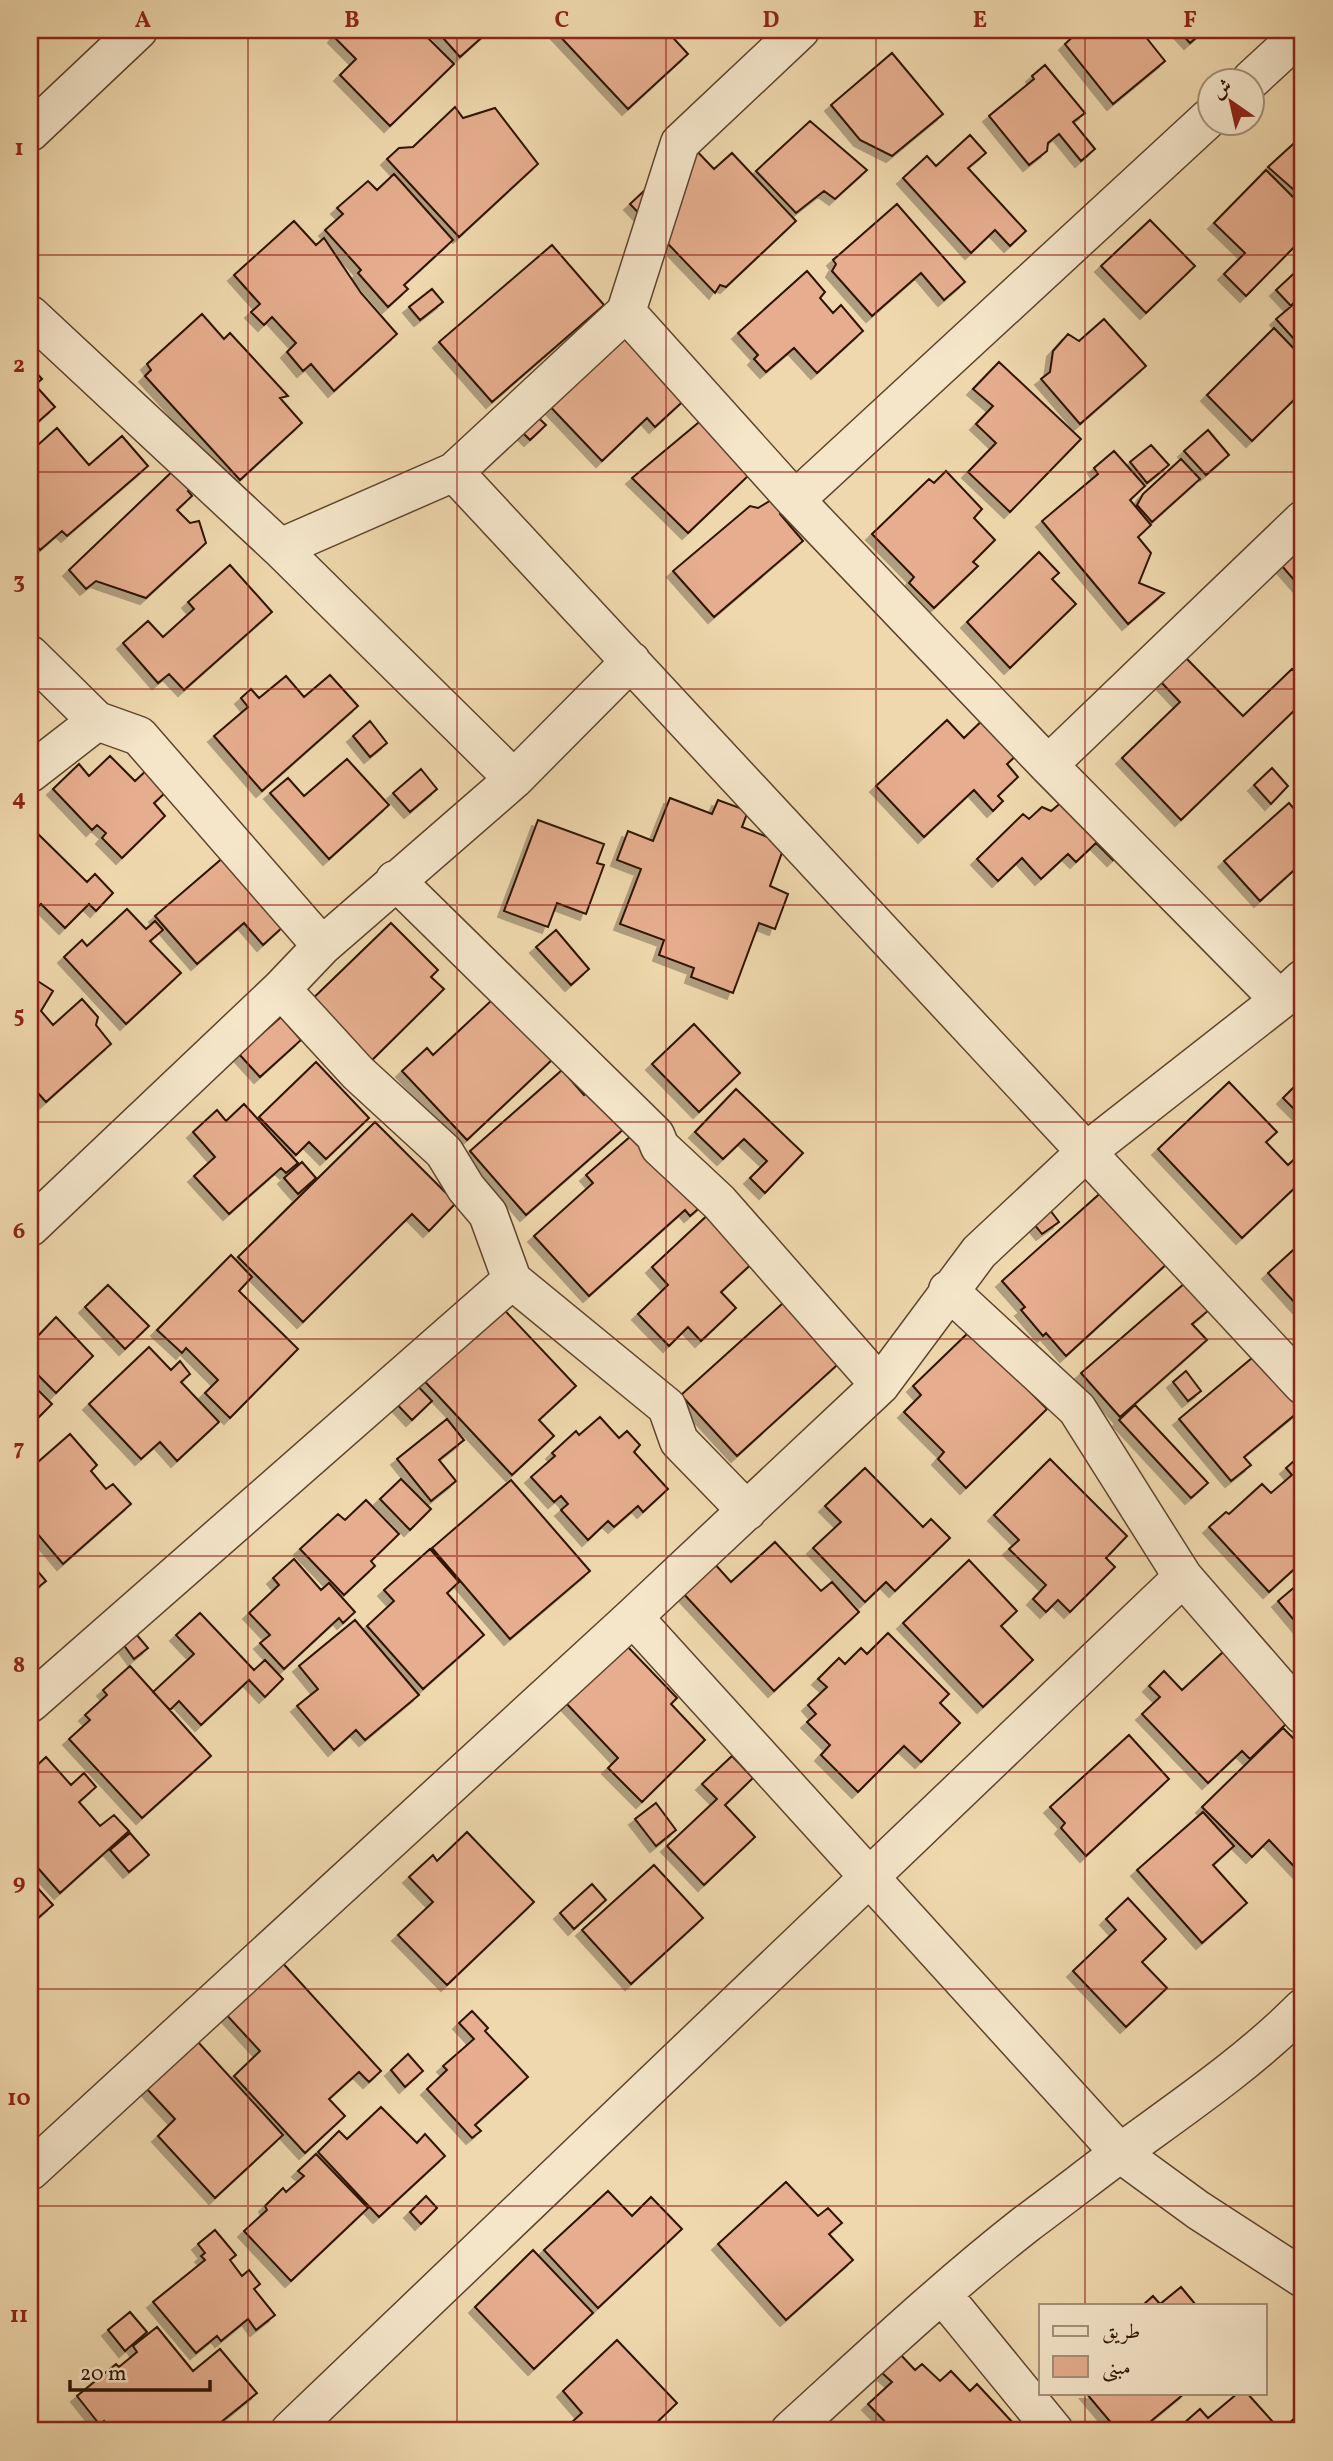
<svg xmlns="http://www.w3.org/2000/svg" width="1333" height="2461" font-family="Vollkorn,Amiri,serif">
<style>
.building{fill:#e6ae8e;stroke:#2e1202;stroke-width:2;filter:url(#shadow)}
.lines{fill:none;stroke-linecap:round;stroke-linejoin:round}
.minor-casing{stroke:#5e442d;stroke-width:41}
.tertiary-casing{stroke:#5e442d;stroke-width:41}
.minor{stroke:#f5e6ca;stroke-width:38}
.tertiary{stroke:#f5e6ca;stroke-width:38}
.grid{fill:none;stroke:#8f2418;stroke-width:2;stroke-opacity:0.55}
.neatline{fill:none;stroke:#8f2418;stroke-width:2.5}
.grid-label{font-size:23px;text-anchor:middle;font-weight:bold;fill:#8f2418}
</style>
<defs>
<filter id="shadow"><feDropShadow dx="-6" dy="6" stdDeviation="0" flood-color="#0004"/></filter>
</defs>
<rect width="100%" height="100%" fill="#efd8ad"/>
<filter id="stains"><feTurbulence type="fractalNoise" baseFrequency=".00286" numOctaves="4"/><feColorMatrix values="0 0 0 0 .2 0 0 0 0 .09 0 0 0 0 .02 0 0 0 .5 -.17"/></filter>
<radialGradient id="worn" r=".72"><stop offset=".6" stop-color="#630" stop-opacity="0"/><stop offset="1" stop-color="#630" stop-opacity=".3"/></radialGradient>
<path class="building" d="M 339,30 L 420,30 L 454,64 L 390,126 L 340,75 L 356,59 L 334,37 Z
M 436,30 L 490,30 L 460,57 Z
M 554,30 L 666,30 L 688,54 L 628,109 Z
M 1080,30 L 1152,30 L 1145,36 L 1165,61 L 1113,104 L 1065,44 Z
M 1178,30 L 1205,30 L 1190,43 Z
M 892,53 L 943,114 L 892,156 L 860,140 L 831,105 Z
M 1045,65 L 1085,113 L 1073,122 L 1095,149 L 1081,161 L 1059,134 L 1048,143 L 1047,151 L 1029,165 L 989,116 L 1034,79 L 1032,76 Z
M 455,107 L 463,118 L 495,108 L 538,164 L 459,237 L 387,159 L 399,148 L 413,147 Z
M 810,121 L 867,170 L 835,199 L 824,191 L 796,213 L 756,171 Z
M 970,135 L 986,153 L 968,168 L 1026,231 L 1010,246 L 995,230 L 971,253 L 903,178 L 927,156 L 936,166 Z
M 1303,135 L 1303,198 L 1268,167 Z
M 692,146 L 714,169 L 732,153 L 796,221 L 726,287 L 720,285 L 715,293 L 630,204 Z
M 1266,170 L 1303,207 L 1303,238 L 1246,296 L 1224,274 L 1245,253 L 1214,223 Z
M 394,174 L 453,240 L 404,285 L 408,289 L 388,307 L 358,273 L 361,270 L 325,230 L 343,214 L 337,208 L 368,181 L 377,190 Z
M 897,204 L 965,282 L 944,300 L 921,273 L 872,316 L 832,271 L 836,264 L 833,260 Z
M 1150,220 L 1195,266 L 1146,313 L 1101,266 Z
M 294,221 L 316,245 L 324,238 L 361,293 L 397,334 L 334,391 L 311,364 L 303,371 L 287,352 L 296,343 L 272,317 L 264,325 L 251,312 L 260,304 L 234,275 Z
M 552,245 L 604,305 L 492,402 L 439,342 Z
M 1303,265 L 1303,299 L 1299,303 L 1296,300 L 1291,306 L 1276,290 Z
M 807,271 L 825,292 L 820,298 L 833,313 L 841,305 L 863,331 L 817,373 L 794,348 L 766,372 L 754,359 L 758,355 L 738,333 Z
M 432,289 L 443,302 L 420,320 L 409,307 Z
M 1295,303 L 1303,310 L 1303,349 L 1276,319 Z
M 202,314 L 224,339 L 230,333 L 288,396 L 280,398 L 302,423 L 240,480 L 145,376 L 151,370 L 147,364 Z
M 1104,319 L 1146,366 L 1080,424 L 1041,379 L 1050,372 L 1053,351 L 1068,334 L 1079,341 Z
M 623,321 L 692,393 L 655,427 L 647,418 L 602,461 L 542,398 Z
M 1274,328 L 1303,358 L 1303,391 L 1252,441 L 1207,395 Z
M 999,362 L 1081,439 L 1010,512 L 968,472 L 996,443 L 976,424 L 993,406 L 973,389 Z
M 30,366 L 42,379 L 35,385 L 55,407 L 30,429 Z
M 722,403 L 749,475 L 688,533 L 632,478 Z
M 527,407 L 546,425 L 530,440 L 512,422 Z
M 57,428 L 89,465 L 122,436 L 148,466 L 67,536 L 62,531 L 40,550 L 30,538 L 30,452 Z
M 1208,430 L 1229,455 L 1206,475 L 1184,451 Z
M 1151,445 L 1169,465 L 1147,483 L 1130,462 Z
M 1114,451 L 1145,486 L 1130,500 L 1151,525 L 1138,537 L 1151,553 L 1139,583 L 1164,593 L 1128,624 L 1042,521 L 1098,474 L 1094,468 Z
M 1181,459 L 1200,479 L 1152,522 L 1137,505 L 1143,494 Z
M 179,465 L 196,483 L 188,491 L 192,496 L 177,510 L 190,523 L 199,521 L 206,543 L 146,598 L 96,581 L 86,589 L 69,570 Z
M 946,471 L 982,509 L 974,518 L 995,540 L 973,562 L 978,566 L 934,608 L 909,583 L 914,577 L 872,534 L 929,479 L 934,483 Z
M 773,499 L 786,507 L 780,514 L 803,541 L 714,617 L 673,571 L 750,506 L 758,508 Z
M 1303,531 L 1303,590 L 1274,557 Z
M 1039,552 L 1059,573 L 1052,579 L 1076,604 L 1010,668 L 967,622 Z
M 230,565 L 272,612 L 184,690 L 169,674 L 158,683 L 123,643 L 148,621 L 163,637 L 194,609 L 188,602 Z
M 1186,658 L 1243,716 L 1292,669 L 1303,680 L 1303,702 L 1181,820 L 1122,758 L 1180,702 L 1161,682 Z
M 330,675 L 358,706 L 262,791 L 214,736 L 248,707 L 241,698 L 251,689 L 259,698 L 286,676 L 304,697 Z
M 989,714 L 1023,749 L 1007,764 L 1018,777 L 998,796 L 1003,801 L 993,811 L 974,790 L 924,837 L 876,786 L 947,720 L 964,738 Z
M 370,721 L 387,743 L 370,757 L 353,736 Z
M 110,756 L 135,781 L 150,767 L 165,793 L 154,803 L 165,816 L 122,858 L 102,838 L 106,833 L 97,825 L 92,830 L 53,789 L 79,764 L 89,776 Z
M 347,759 L 389,805 L 329,859 L 270,793 L 288,778 L 304,796 Z
M 1272,768 L 1288,786 L 1271,804 L 1254,785 Z
M 421,769 L 437,789 L 410,812 L 393,793 Z
M 670,798 L 712,814 L 718,800 L 748,811 L 742,827 L 785,844 L 770,886 L 788,894 L 775,929 L 759,923 L 733,993 L 691,977 L 694,968 L 659,955 L 664,940 L 620,924 L 641,869 L 617,860 L 628,831 L 653,841 Z
M 1063,801 L 1127,847 L 1113,860 L 1096,843 L 1076,862 L 1068,854 L 1041,879 L 1022,858 L 998,881 L 977,859 L 1023,814 L 1029,819 L 1042,807 L 1051,811 Z
M 1289,803 L 1303,819 L 1303,862 L 1260,901 L 1224,861 Z
M 538,820 L 604,844 L 597,863 L 604,865 L 586,914 L 557,903 L 548,927 L 504,911 Z
M 34,830 L 87,882 L 95,874 L 113,893 L 96,911 L 89,904 L 65,928 L 41,904 L 30,914 L 30,834 Z
M 225,856 L 285,925 L 263,945 L 244,923 L 197,964 L 155,916 Z
M 127,909 L 146,929 L 155,921 L 163,930 L 150,941 L 181,973 L 126,1024 L 64,957 L 82,940 L 87,946 Z
M 391,923 L 438,970 L 431,977 L 444,989 L 362,1070 L 302,1009 Z
M 556,930 L 589,969 L 571,985 L 536,947 Z
M 30,976 L 53,991 L 41,1011 L 53,1025 L 82,999 L 98,1017 L 96,1025 L 111,1044 L 46,1102 L 30,1084 Z
M 493,999 L 556,1056 L 467,1140 L 402,1071 L 427,1048 L 433,1055 Z
M 281,1017 L 301,1040 L 260,1077 L 239,1054 Z
M 694,1024 L 740,1073 L 699,1112 L 652,1064 Z
M 316,1062 L 369,1118 L 326,1159 L 309,1142 L 296,1155 L 259,1117 Z
M 562,1070 L 584,1095 L 591,1088 L 626,1127 L 526,1215 L 470,1151 Z
M 1303,1078 L 1303,1118 L 1283,1098 Z
M 1229,1082 L 1277,1132 L 1266,1142 L 1288,1165 L 1303,1151 L 1303,1180 L 1242,1238 L 1158,1149 Z
M 736,1089 L 803,1153 L 765,1193 L 750,1178 L 767,1161 L 744,1139 L 723,1159 L 695,1132 Z
M 244,1104 L 298,1163 L 286,1173 L 281,1168 L 229,1214 L 194,1176 L 215,1157 L 193,1132 L 217,1110 L 226,1121 Z
M 375,1122 L 456,1203 L 429,1231 L 412,1214 L 303,1322 L 238,1257 Z
M 639,1129 L 705,1203 L 690,1216 L 685,1210 L 589,1296 L 534,1236 L 593,1183 L 586,1175 Z
M 302,1162 L 316,1178 L 298,1194 L 284,1178 Z
M 1105,1189 L 1170,1261 L 1066,1356 L 1046,1333 L 1043,1336 L 1021,1310 L 1025,1307 L 1002,1281 Z
M 1047,1206 L 1059,1222 L 1042,1234 L 1030,1219 Z
M 713,1210 L 758,1258 L 721,1292 L 736,1308 L 701,1341 L 688,1327 L 669,1346 L 638,1314 L 668,1285 L 652,1267 Z
M 1303,1241 L 1303,1312 L 1268,1273 Z
M 231,1255 L 252,1277 L 239,1291 L 298,1349 L 230,1418 L 205,1393 L 218,1380 L 186,1348 L 182,1353 L 157,1330 Z
M 1185,1283 L 1209,1310 L 1192,1324 L 1207,1340 L 1120,1417 L 1081,1373 Z
M 108,1285 L 149,1326 L 125,1349 L 85,1307 Z
M 792,1295 L 847,1356 L 737,1456 L 681,1395 Z
M 494,1299 L 576,1386 L 539,1420 L 554,1436 L 512,1475 L 416,1372 Z
M 56,1317 L 93,1356 L 56,1393 L 30,1367 L 30,1329 L 37,1337 Z
M 970,1331 L 1047,1409 L 966,1488 L 938,1459 L 944,1452 L 904,1412 L 921,1395 L 913,1386 Z
M 149,1347 L 171,1370 L 180,1361 L 190,1374 L 181,1382 L 219,1422 L 177,1461 L 160,1442 L 141,1459 L 89,1404 Z
M 1258,1353 L 1303,1408 L 1244,1457 L 1251,1465 L 1231,1481 L 1179,1419 Z
M 1186,1371 L 1201,1391 L 1188,1401 L 1173,1382 Z
M 410,1378 L 432,1401 L 412,1420 L 390,1397 Z
M 30,1382 L 52,1404 L 30,1426 Z
M 1135,1405 L 1208,1483 L 1191,1498 L 1119,1420 Z
M 600,1417 L 619,1438 L 627,1431 L 640,1445 L 634,1452 L 668,1489 L 643,1512 L 638,1506 L 614,1527 L 608,1521 L 588,1540 L 561,1510 L 568,1504 L 561,1496 L 554,1502 L 531,1477 L 555,1456 L 552,1453 L 576,1431 L 579,1435 Z
M 447,1419 L 464,1440 L 439,1460 L 456,1481 L 431,1501 L 397,1459 Z
M 70,1434 L 97,1465 L 91,1471 L 106,1489 L 113,1484 L 131,1504 L 63,1564 L 30,1525 L 30,1469 Z
M 1303,1453 L 1303,1561 L 1269,1592 L 1209,1527 L 1226,1512 L 1229,1514 L 1262,1484 L 1271,1493 L 1292,1475 L 1286,1468 Z
M 1050,1459 L 1127,1536 L 1106,1558 L 1115,1567 L 1070,1612 L 1058,1600 L 1046,1612 L 1033,1599 L 1046,1585 L 1009,1549 L 1019,1540 L 994,1515 Z
M 865,1468 L 923,1527 L 931,1519 L 950,1538 L 895,1591 L 886,1582 L 865,1602 L 813,1548 L 841,1522 L 825,1506 Z
M 401,1479 L 431,1509 L 410,1530 L 380,1499 Z
M 511,1480 L 590,1571 L 510,1639 L 432,1548 Z
M 366,1500 L 399,1534 L 371,1561 L 375,1566 L 344,1595 L 300,1549 L 338,1514 L 345,1520 Z
M 775,1542 L 821,1591 L 832,1582 L 859,1612 L 774,1691 L 681,1591 L 713,1562 L 731,1582 Z
M 430,1549 L 459,1582 L 447,1593 L 484,1635 L 423,1689 L 367,1626 L 394,1601 L 384,1590 Z
M 294,1559 L 321,1590 L 329,1583 L 355,1612 L 343,1623 L 339,1618 L 284,1669 L 260,1643 L 270,1635 L 249,1613 L 279,1585 L 273,1578 Z
M 969,1560 L 1017,1611 L 1001,1626 L 1033,1660 L 983,1707 L 903,1623 Z
M 30,1562 L 46,1581 L 30,1594 Z
M 1303,1580 L 1303,1631 L 1278,1601 Z
M 200,1613 L 254,1670 L 265,1660 L 283,1679 L 265,1697 L 249,1680 L 201,1725 L 179,1701 L 170,1710 L 153,1692 L 194,1654 L 176,1635 Z
M 355,1620 L 419,1695 L 365,1740 L 356,1730 L 334,1750 L 297,1706 L 318,1689 L 299,1666 Z
M 888,1633 L 949,1694 L 940,1703 L 960,1723 L 921,1762 L 904,1746 L 858,1792 L 821,1755 L 830,1745 L 807,1722 L 816,1714 L 808,1705 L 827,1687 L 818,1679 L 839,1658 L 845,1664 L 861,1648 L 867,1654 Z
M 136,1634 L 148,1648 L 134,1659 L 123,1644 Z
M 626,1645 L 677,1698 L 671,1704 L 705,1740 L 642,1802 L 608,1768 L 618,1758 L 566,1703 Z
M 1223,1652 L 1288,1722 L 1250,1759 L 1242,1751 L 1208,1783 L 1142,1714 L 1160,1697 L 1149,1686 L 1164,1671 L 1182,1690 Z
M 130,1666 L 211,1756 L 142,1818 L 69,1739 L 90,1720 L 85,1715 L 107,1695 L 103,1690 Z
M 1283,1728 L 1303,1748 L 1303,1876 L 1269,1840 L 1252,1857 L 1202,1807 Z
M 1129,1735 L 1169,1779 L 1086,1856 L 1061,1828 L 1065,1823 L 1050,1807 Z
M 732,1756 L 753,1778 L 725,1805 L 755,1837 L 704,1885 L 667,1846 L 717,1799 L 702,1784 Z
M 46,1757 L 71,1785 L 84,1773 L 96,1787 L 79,1802 L 100,1826 L 114,1815 L 129,1831 L 60,1893 L 30,1859 L 30,1772 Z
M 656,1803 L 676,1830 L 656,1846 L 635,1819 Z
M 1203,1812 L 1234,1846 L 1213,1865 L 1247,1903 L 1202,1943 L 1137,1870 Z
M 467,1832 L 534,1902 L 447,1985 L 398,1935 L 433,1902 L 409,1877 L 433,1855 L 437,1861 Z
M 130,1833 L 149,1855 L 129,1872 L 110,1850 Z
M 654,1865 L 703,1918 L 631,1984 L 582,1930 Z
M 592,1884 L 606,1900 L 574,1929 L 560,1913 Z
M 35,1885 L 53,1905 L 30,1925 L 30,1890 Z
M 1128,1898 L 1166,1939 L 1142,1962 L 1167,1988 L 1126,2027 L 1073,1971 L 1116,1930 L 1106,1919 Z
M 279,1959 L 381,2071 L 369,2082 L 359,2072 L 329,2099 L 345,2116 L 305,2153 L 234,2076 L 260,2051 L 222,2010 Z
M 472,2011 L 488,2028 L 485,2031 L 528,2077 L 475,2125 L 481,2131 L 472,2138 L 427,2089 L 447,2070 L 443,2066 L 474,2039 L 459,2023 Z
M 198,2042 L 283,2135 L 215,2198 L 158,2136 L 175,2119 L 147,2089 Z
M 408,2054 L 423,2071 L 405,2087 L 391,2070 Z
M 381,2107 L 417,2143 L 425,2134 L 445,2156 L 379,2217 L 318,2152 L 339,2131 L 347,2139 Z
M 316,2154 L 368,2208 L 291,2281 L 244,2231 L 267,2210 L 265,2206 L 283,2188 L 286,2192 L 304,2176 L 298,2171 Z
M 786,2182 L 818,2216 L 828,2208 L 842,2223 L 829,2234 L 853,2260 L 786,2320 L 718,2244 Z
M 608,2191 L 632,2216 L 651,2197 L 682,2229 L 598,2308 L 544,2250 Z
M 426,2196 L 437,2208 L 421,2224 L 410,2212 Z
M 215,2230 L 236,2255 L 230,2260 L 242,2276 L 249,2270 L 260,2284 L 254,2289 L 275,2315 L 256,2330 L 248,2319 L 221,2341 L 217,2336 L 196,2353 L 153,2302 L 205,2260 L 201,2256 L 205,2253 L 198,2244 Z
M 533,2250 L 593,2313 L 534,2369 L 475,2307 Z
M 1181,2287 L 1196,2305 L 1143,2305 L 1153,2296 L 1160,2304 Z
M 130,2312 L 147,2332 L 125,2351 L 108,2330 Z
M 157,2327 L 193,2371 L 220,2349 L 257,2393 L 210,2431 L 113,2431 L 104,2421 L 100,2425 L 77,2396 L 116,2364 L 119,2367 L 137,2352 L 133,2346 Z
M 617,2340 L 677,2403 L 648,2431 L 580,2431 L 572,2422 L 582,2413 L 563,2391 Z
M 900,2354 L 915,2370 L 922,2364 L 940,2381 L 951,2371 L 970,2391 L 977,2384 L 1014,2424 L 1007,2431 L 894,2431 L 868,2404 L 892,2382 L 881,2372 Z
M 1086,2393 L 1185,2393 L 1139,2431 L 1118,2431 Z
M 1238,2393 L 1247,2393 L 1281,2431 L 1299,2414 L 1303,2419 L 1303,2431 L 1175,2431 L 1200,2409 L 1208,2418 Z"/>
<g class="lines">
<g class="minor-casing">
<path id="minor" d="M 1251,80 L 1303,32
M 626,312 L 795,500 L 1048,765 L 1280,1000
M 30,315 L 280,548 L 514,779
M 454,472 L 1303,1385
M 795,500 L 1210,117
M 280,548 L 454,472 L 626,312 L 680,143 L 800,30
M 30,655 L 97,721
M 1048,765 L 1303,520
M 30,773 L 97,721 L 139,736 L 322,946
M 395,880 L 655,1135 L 660,1147 L 719,1202 L 880,1385
M 281,989 L 358,1073 L 444,1152 L 466,1188 L 488,1214 L 512,1280
M 30,1227 L 281,989 L 322,946 L 514,779 L 631,661
M 948,1290 L 1077,1409 L 1183,1577 L 1303,1715
M 633,1617 L 1120,2153 L 1198,2210 L 1303,2278
M 30,1703 L 512,1280 L 667,1407 L 679,1441 L 747,1511
M 30,2171 L 633,1617 L 880,1385 L 979,1252 L 1086,1152 L 1280,1000 L 1303,979
M 942,2294 L 1054,2431
M 290,2431 L 1183,1577
M 790,2431 C 867,2361 943,2289 1026,2224 C 1057,2201 1088,2177 1120,2153 C 1183,2107 1247,2064 1303,2008"/>
</g>
<g class="tertiary-casing">
<path id="tertiary" d="M 30,132 L 138,30"/>
</g>
<use href="#minor" class="minor"/>
<use href="#tertiary" class="tertiary"/>
</g>
<path class="grid" d="M 248,30 L 248,2431M 457,30 L 457,2431M 666,30 L 666,2431M 876,30 L 876,2431M 1085,30 L 1085,2305M 30,255 L 1303,255M 30,472 L 1303,472M 30,689 L 1303,689M 30,905 L 1303,905M 30,1122 L 1303,1122M 30,1339 L 1303,1339M 30,1556 L 1303,1556M 30,1772 L 1303,1772M 30,1989 L 1303,1989M 30,2206 L 1303,2206M 1085,2393 L 1085,2431"/>
<rect width="1333" height="2461" fill="none" stroke="#efd8ad" stroke-width="77"/>
<rect x="1039" y="2304" width="228" height="91" fill="#f5e6ca" stroke="#a5917a" stroke-width="2"/>
<rect x="1053" y="2326" width="35" height="10" fill="#f5e6ca" stroke="#a5917a" stroke-width="2"/>
<text x="1102" y="2338" font-size="21" fill="#2e1202">طريق</text>
<rect x="1053" y="2356" width="35" height="21" fill="#e6ae8e" stroke="#a5917a" stroke-width="2"/>
<text x="1102" y="2374" font-size="21" fill="#2e1202">مبنى</text>
<g transform="translate(1231 102) rotate(326)"><circle r="33" fill="#f5e6ca" stroke="#a5917a" stroke-width="2"/>
<path d="M0-5L12 26L0 18L-12 26Z" fill="#8f2418"/>
<text y="-10" font-size="19" font-weight="bold" text-anchor="middle" fill="#2e1202">ش</text>
</g>
<path d="M70 2380v10h140v-10" fill="none" stroke="#2e1202" stroke-width="3.5"/>
<text x="80" y="2380" font-size="21" fill="#2e1202" stroke="#f5e6ca" stroke-width="5" paint-order="stroke">20 m</text>
<rect x="38" y="38" width="1256" height="2384" class="neatline"/>
<g class="grid-label">
<text x="143" y="27">A</text>
<text x="352" y="27">B</text>
<text x="562" y="27">C</text>
<text x="771" y="27">D</text>
<text x="980" y="27">E</text>
<text x="1190" y="27">F</text>
<text x="19" y="155">1</text>
<text x="19" y="372">2</text>
<text x="19" y="588">3</text>
<text x="19" y="805">4</text>
<text x="19" y="1022">5</text>
<text x="19" y="1238">6</text>
<text x="19" y="1455">7</text>
<text x="19" y="1672">8</text>
<text x="19" y="1889">9</text>
<text x="19" y="2105">10</text>
<text x="19" y="2322">11</text>
</g>
<rect width="100%" height="100%" filter="url(#stains)"/>
<rect width="100%" height="100%" fill="url(#worn)"/>
</svg>
